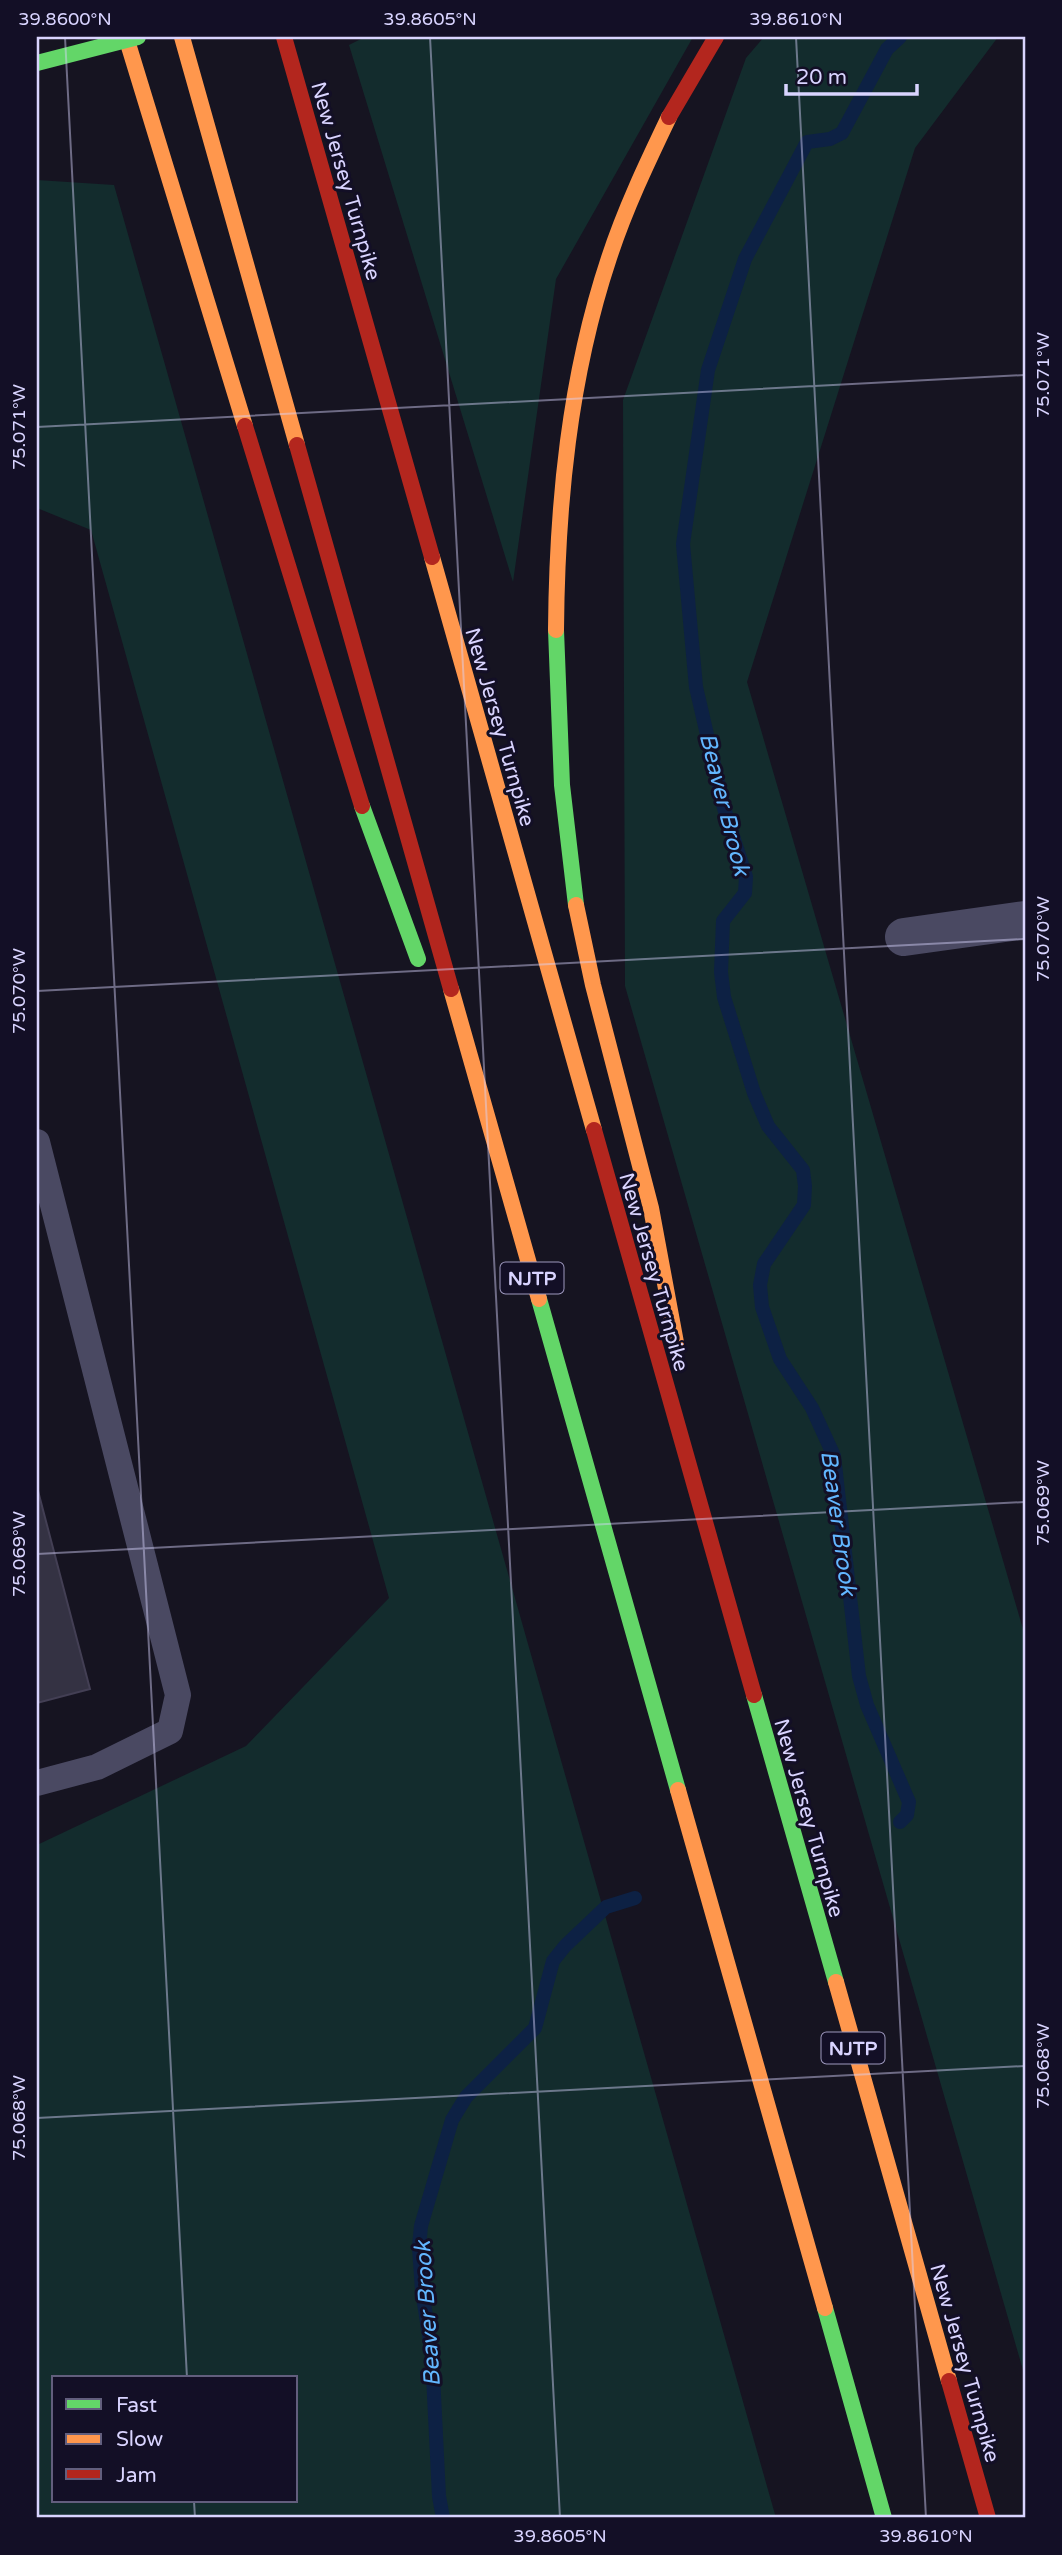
<svg xmlns="http://www.w3.org/2000/svg" width="1062" height="2555" font-family="'Varela Round',sans-serif">
<style>
.green{fill:#132c2d;fill-rule:evenodd}
.lines{fill:none;stroke-linecap:round;stroke-linejoin:round}
.stream{stroke:#0d2144;stroke-width:14}
.building{fill:#343243;stroke:#433f54;stroke-width:2}
.lane{stroke:#4a4962;stroke-width:26}
.street{stroke:#4a4962;stroke-width:38}
.fast{stroke:#63d668;stroke-width:16}
.slow{stroke:#ff974d;stroke-width:16}
.jam{stroke:#b3261e;stroke-width:16}
.fast-bridge{stroke:#63d668;stroke-width:16}
.ticks{fill:none;stroke:#d9d4ff;stroke-width:2;stroke-opacity:0.45}
.labels{text-anchor:middle;stroke-width:6;stroke-linejoin:round;paint-order:stroke}
.shield{fill:#130f26;stroke:#9e99be;stroke-width:2}
.shield-label{font-size:19px;font-weight:bold;fill:#d9d4ff}
.street-label{font-size:21px;fill:#d9d4ff;stroke:#130f26}
.water-label{font-size:23px;font-style:italic;fill:#62b6ff;stroke:#130f26}
.neatline{fill:none;stroke:#d9d4ff;stroke-width:2.5}
.ticks-label{font-size:18px;text-anchor:middle;fill:#d9d4ff}
</style>
<rect width="100%" height="100%" fill="#161421"/>
<path class="green" d="M 365,37 L 693,37 L 556,279 L 513,582 L 349,45 Z
M 764,37 L 998,37 L 915,148 L 747,682 L 1025,1636 L 1025,2377 L 625,986 L 623,400 L 746,58 Z
M 37,180 L 114,185 L 776,2518 L 37,2518 L 37,1845 L 246,1746 L 389,1598 L 91,530 L 37,508 ZM 54,2378 L 296,2378 L 296,2501 L 54,2501 Z"/>
<g class="lines">
<path class="stream" d="M 900,37 L 887,49 L 842,133 L 830,139 L 807,142 L 745,259 L 708,370 L 683,544 L 696,687 L 724,808 L 746,877 L 745,893 L 723,921 L 721,972 L 724,997 L 754,1093 L 768,1126 L 803,1170 L 805,1186 L 804,1205 L 764,1264 L 760,1285 L 762,1307 L 780,1359 L 812,1408 L 834,1456 L 859,1676 L 867,1705 L 909,1802 L 907,1815 L 900,1822
M 443,2518 L 439,2496 L 432,2355 L 422,2290 L 419,2247 L 421,2226 L 452,2120 L 466,2097 L 535,2028 L 553,1961 L 565,1946 L 606,1907 L 635,1898"/>
</g>
<path class="building" d="M 37,1487 L 90,1689 L 37,1703 Z"/>
<g class="lines">
<path class="lane" d="M 37,1142 L 178,1695 L 170,1731 L 97,1767 L 37,1783"/>
<path class="street" d="M 904,937 L 1025,920"/>
<path class="fast" d="M 556,630 L 562,785 L 576,905
M 362,806 L 418,959
M 539,1299 L 678,1790
M 754,1695 L 836,1982
M 825,2308 L 884,2518"/>
<path class="slow" d="M 126,37 L 245,426
M 182,37 L 297,445
M 432,557 L 594,1130
M 556,630 C 557,505 569,378 609,258 C 625,209 647,163 669,117
M 576,905 L 593,985 L 651,1208 L 677,1348
M 451,989 L 539,1299
M 678,1790 L 825,2308
M 836,1982 L 949,2381"/>
<path class="jam" d="M 284,37 L 432,557
M 669,117 L 716,37
M 245,426 L 362,806
M 297,445 L 451,989
M 594,1130 L 754,1695
M 949,2381 L 988,2518"/>
<path class="fast-bridge" d="M 37,63 L 138,37"/>
</g>
<path class="ticks" d="M 65,37 L 187,2378M 430,37 L 560,2518M 796,37 L 926,2518M 37,427 L 1025,375M 37,991 L 1025,939M 37,1554 L 1025,1502M 37,2118 L 1025,2066M 194,2501 L 195,2518"/>
<g class="labels">
<g class="shield">
<rect x="500.5" y="1262.5" width="63" height="31" rx="5"/>
<rect x="821.5" y="2032.5" width="63" height="31" rx="5"/>
</g>
<g class="shield-label">
<text x="532" y="1285">NJTP</text>
<text x="853" y="2055">NJTP</text>
</g>
<g class="street-label">
<text transform="translate(346 181) rotate(74)" y="7">New Jersey Turnpike</text>
<text transform="translate(500 727) rotate(74)" y="7">New Jersey Turnpike</text>
<text transform="translate(654 1272) rotate(74)" y="7">New Jersey Turnpike</text>
<text transform="translate(809 1818) rotate(74)" y="7">New Jersey Turnpike</text>
<text transform="translate(965 2363) rotate(74)" y="7">New Jersey Turnpike</text>
</g>
<g class="water-label">
<text transform="translate(725 804) rotate(76)" y="8">Beaver Brook</text>
<text transform="translate(839 1523) rotate(82)" y="8">Beaver Brook</text>
<text transform="translate(427 2314) rotate(-94)" y="8">Beaver Brook</text>
</g>
</g>
<rect width="1062" height="2555" fill="none" stroke="#130f26" stroke-width="77"/>
<rect x="52" y="2376" width="245" height="126" fill="#130f26" stroke="#625e7d" stroke-width="2"/>
<rect x="66" y="2399" width="35" height="10" fill="#63d668" stroke="#625e7d" stroke-width="2"/>
<text x="116" y="2412" font-size="21" fill="#d9d4ff">Fast</text>
<rect x="66" y="2434" width="35" height="10" fill="#ff974d" stroke="#625e7d" stroke-width="2"/>
<text x="116" y="2446" font-size="21" fill="#d9d4ff">Slow</text>
<rect x="66" y="2469" width="35" height="10" fill="#b3261e" stroke="#625e7d" stroke-width="2"/>
<text x="116" y="2482" font-size="21" fill="#d9d4ff">Jam</text>
<path d="M786 84v10h131v-10" fill="none" stroke="#d9d4ff" stroke-width="3.5"/>
<text x="796" y="84" font-size="21" fill="#d9d4ff" stroke="#130f26" stroke-width="5" paint-order="stroke">20 m</text>
<rect x="38" y="38" width="986" height="2478" class="neatline"/>
<g class="ticks-label">
<text x="65" y="25">39.8600°N</text>
<text x="430" y="25">39.8605°N</text>
<text x="796" y="25">39.8610°N</text>
<text transform="translate(1043 375) rotate(-90)" y="6">75.071°W</text>
<text transform="translate(19 427) rotate(-90)" y="6">75.071°W</text>
<text transform="translate(1043 939) rotate(-90)" y="6">75.070°W</text>
<text transform="translate(19 991) rotate(-90)" y="6">75.070°W</text>
<text transform="translate(1043 1503) rotate(-90)" y="6">75.069°W</text>
<text transform="translate(19 1554) rotate(-90)" y="6">75.069°W</text>
<text transform="translate(1043 2066) rotate(-90)" y="6">75.068°W</text>
<text transform="translate(19 2118) rotate(-90)" y="6">75.068°W</text>
<text x="560" y="2542">39.8605°N</text>
<text x="926" y="2542">39.8610°N</text>
</g>
</svg>
